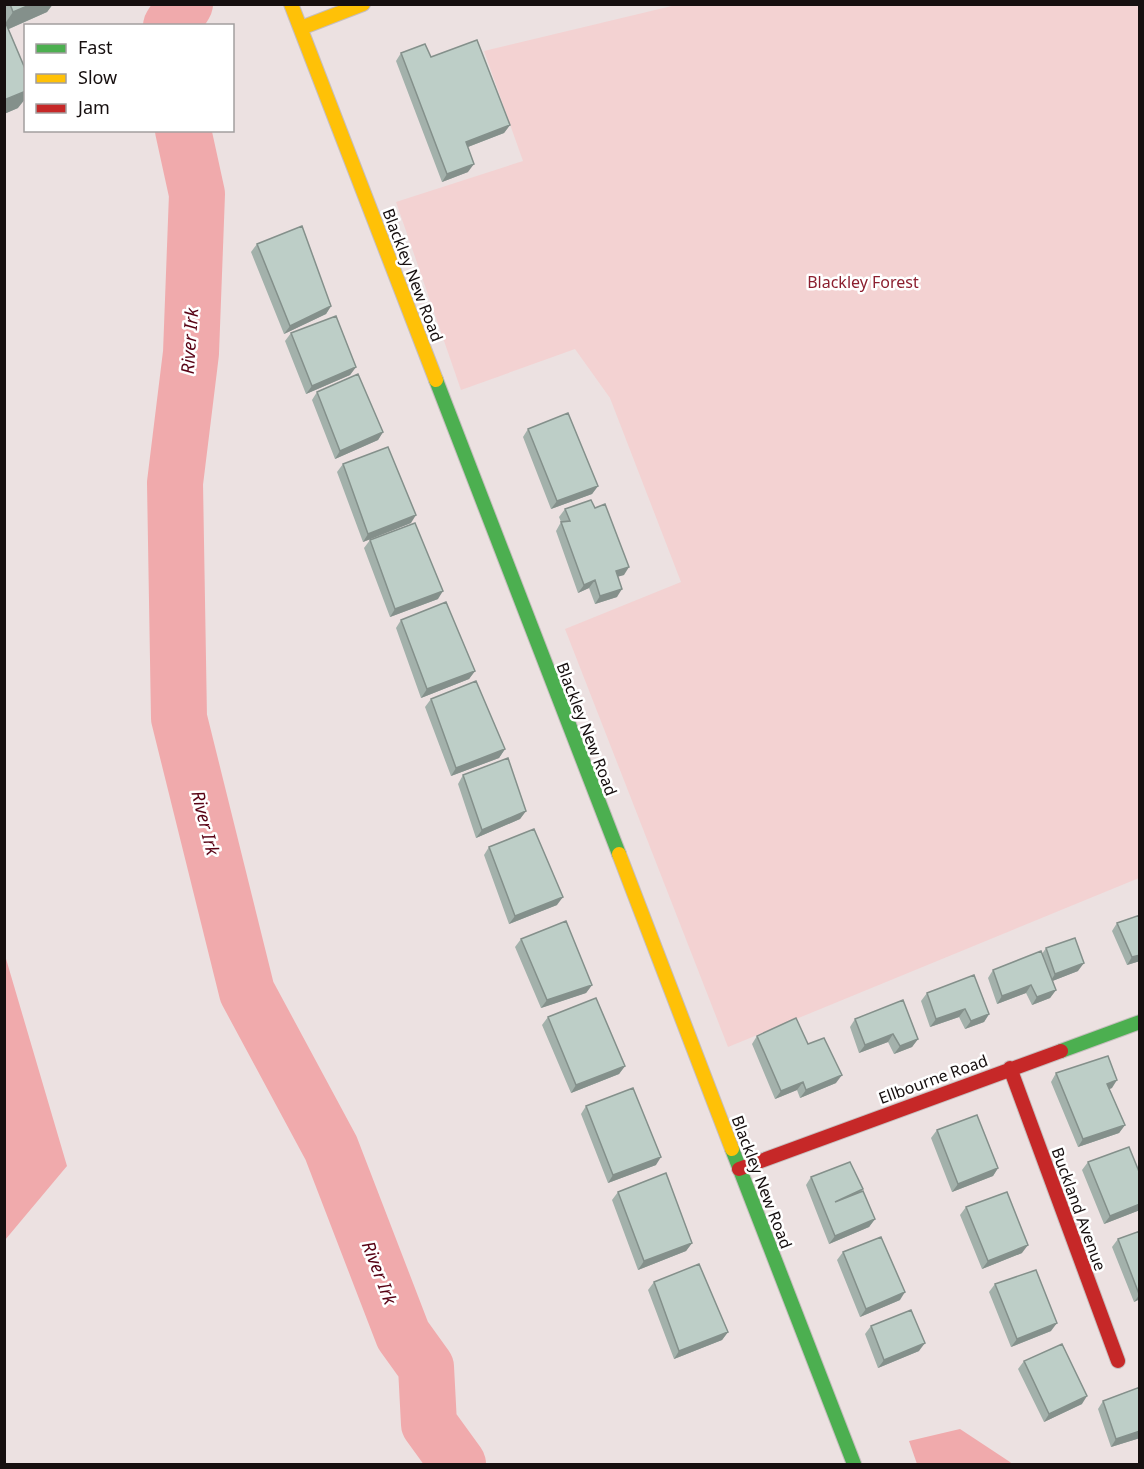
<svg xmlns="http://www.w3.org/2000/svg" width="1144" height="1469" font-family="'Noto Sans',sans-serif">
<style>
.green{fill:#f3d2d2}
.water{fill:#f0aaac}
.lines{fill:none;stroke-linecap:round;stroke-linejoin:round}
.river{stroke:#f0aaac;stroke-width:56}
.fast-casing{stroke:#c6bebe;stroke-width:16}
.slow-casing{stroke:#c6bebe;stroke-width:16}
.jam-casing{stroke:#c6bebe;stroke-width:16}
.fast{stroke:#4caf50;stroke-width:14}
.slow{stroke:#ffc107;stroke-width:14}
.jam{stroke:#c62828;stroke-width:14}
.wall{fill:#a3b1ab}
.shaded-wall{fill:#84908b}
.building{fill:#bdcec7;stroke:#84908b;stroke-width:1.5}
.labels{text-anchor:middle;stroke-width:5;stroke-linejoin:round;paint-order:stroke}
.street-label{font-size:16px;fill:#160f0f;stroke:#fff}
.park-label{font-size:16px;fill:#8c1f2f;stroke:#fff}
.water-label{font-size:18px;font-style:italic;fill:#580214;stroke:#fff}
</style>
<rect width="100%" height="100%" fill="#ece1e1"/>
<path class="green" d="M 676,5 L 1139,5 L 1139,878 L 728,1047 L 565,629 L 681,582 L 610,398 L 575,349 L 461,390 L 396,202 L 523,161 L 484,51 Z"/>
<path class="water" d="M 4,952 L 67,1166 L 5,1240 L 4,1240 Z
M 960,1429 L 1010,1462 L 1012,1464 L 917,1464 L 909,1441 Z"/>
<g class="lines">
<path class="river" d="M 171,26 L 185,4
M 183,130 L 197,194 L 191,353 L 175,483 L 179,718 L 247,992 L 331,1148 L 403,1335 L 426,1367 L 429,1424 L 458,1464"/>
<g class="fast-casing">
<path id="fast" d="M 436,380 L 619,854
M 1061,1051 L 1140,1022
M 732,1149 L 854,1464"/>
</g>
<g class="slow-casing">
<path id="slow" d="M 291,4 L 436,380
M 301,28 L 363,4
M 619,854 L 732,1149"/>
</g>
<g class="jam-casing">
<path id="jam" d="M 1010,1068 L 1118,1361
M 739,1169 L 1061,1051"/>
</g>
<use href="#fast" class="fast"/>
<use href="#slow" class="slow"/>
<use href="#jam" class="jam"/>
</g>
<path class="wall" d="M 4,4 L 53,4 L 47,12 L 9,29 L 18,108 L 4,114 Z
M 401,53 L 431,57 L 510,125 L 504,133 L 468,147 L 468,172 L 442,182 L 396,61 Z
M 257,244 L 331,306 L 326,314 L 284,334 L 251,252 Z
M 291,333 L 356,367 L 350,375 L 306,394 L 285,341 Z
M 317,392 L 383,432 L 378,440 L 335,459 L 312,400 Z
M 528,429 L 598,486 L 592,494 L 551,509 L 523,437 Z
M 343,464 L 411,523 L 363,542 L 337,472 Z
M 565,509 L 624,575 L 618,576 L 617,597 L 595,604 L 589,588 L 578,593 L 556,531 L 561,522 L 559,517 Z
M 370,540 L 438,599 L 390,617 L 364,548 Z
M 401,620 L 475,671 L 469,679 L 421,698 L 396,628 Z
M 431,699 L 505,749 L 499,758 L 451,776 L 425,707 Z
M 463,775 L 526,811 L 520,819 L 476,838 L 458,784 Z
M 489,847 L 557,905 L 509,924 L 484,855 Z
M 1140,915 L 1140,961 L 1127,965 L 1112,931 L 1117,923 Z
M 521,939 L 592,985 L 586,993 L 541,1008 L 515,947 Z
M 1046,948 L 1078,971 L 1052,981 L 1056,990 L 1050,998 L 1032,1005 L 1026,993 L 997,1004 L 988,978 L 993,970 L 1042,954 Z
M 927,993 L 989,1014 L 984,1022 L 965,1029 L 959,1017 L 930,1027 L 921,1001 Z
M 548,1017 L 625,1066 L 619,1074 L 571,1093 L 542,1025 Z
M 855,1019 L 918,1039 L 912,1047 L 894,1054 L 888,1042 L 859,1053 L 850,1027 Z
M 757,1036 L 808,1044 L 836,1083 L 800,1098 L 797,1090 L 775,1099 L 752,1044 Z
M 1056,1073 L 1112,1088 L 1109,1089 L 1125,1125 L 1119,1133 L 1078,1147 L 1051,1082 Z
M 586,1106 L 656,1165 L 608,1183 L 581,1114 Z
M 937,1130 L 998,1168 L 993,1176 L 952,1192 L 931,1138 Z
M 1088,1162 L 1140,1174 L 1140,1210 L 1104,1224 L 1082,1170 Z
M 811,1177 L 863,1189 L 861,1192 L 875,1219 L 869,1227 L 829,1244 L 806,1185 Z
M 618,1192 L 692,1243 L 686,1251 L 638,1270 L 612,1200 Z
M 966,1207 L 1022,1253 L 982,1269 L 960,1215 Z
M 1140,1231 L 1140,1299 L 1134,1302 L 1112,1247 L 1118,1239 Z
M 843,1252 L 900,1300 L 860,1317 L 837,1260 Z
M 654,1282 L 728,1332 L 722,1340 L 674,1359 L 648,1290 Z
M 995,1284 L 1051,1331 L 1011,1347 L 989,1292 Z
M 871,1326 L 919,1351 L 878,1368 L 865,1334 Z
M 1024,1361 L 1082,1404 L 1044,1422 L 1018,1369 Z
M 1140,1387 L 1140,1438 L 1111,1447 L 1098,1409 L 1103,1401 Z"/>
<path class="shaded-wall" d="M 32,4 L 53,4 L 47,12 L 4,31 L 4,25 L 13,12 Z
M 26,91 L 26,98 L 18,108 L 4,114 L 4,100 Z
M 510,125 L 504,133 L 460,150 L 466,142 Z
M 474,164 L 468,172 L 442,182 L 447,174 Z
M 331,306 L 326,314 L 284,334 L 290,326 Z
M 356,367 L 350,375 L 306,394 L 312,386 Z
M 383,432 L 378,440 L 335,459 L 340,451 Z
M 598,486 L 592,494 L 551,509 L 557,501 Z
M 416,515 L 411,523 L 363,542 L 368,534 Z
M 629,567 L 624,575 L 610,579 L 616,571 Z
M 595,580 L 589,588 L 578,593 L 584,585 Z
M 622,589 L 617,597 L 595,604 L 600,596 Z
M 443,591 L 438,599 L 390,617 L 395,609 Z
M 475,671 L 469,679 L 421,698 L 427,689 Z
M 505,749 L 499,758 L 451,776 L 456,768 Z
M 526,811 L 520,819 L 476,838 L 482,830 Z
M 563,897 L 557,905 L 509,924 L 515,916 Z
M 1140,955 L 1140,961 L 1127,965 L 1132,957 Z
M 1084,963 L 1078,971 L 1050,982 L 1055,974 Z
M 592,985 L 586,993 L 541,1008 L 547,1000 Z
M 1031,985 L 1026,993 L 997,1004 L 1002,996 Z
M 1056,990 L 1050,998 L 1032,1005 L 1037,997 Z
M 965,1009 L 959,1017 L 930,1027 L 936,1019 Z
M 989,1014 L 984,1022 L 965,1029 L 971,1021 Z
M 893,1034 L 888,1042 L 859,1053 L 865,1045 Z
M 918,1039 L 912,1047 L 894,1054 L 900,1046 Z
M 625,1066 L 619,1074 L 571,1093 L 576,1085 Z
M 842,1075 L 836,1083 L 800,1098 L 806,1090 Z
M 1117,1080 L 1112,1088 L 1102,1092 L 1107,1084 Z
M 803,1082 L 797,1090 L 775,1099 L 781,1091 Z
M 1125,1125 L 1119,1133 L 1078,1147 L 1083,1139 Z
M 661,1157 L 656,1165 L 608,1183 L 613,1175 Z
M 998,1168 L 993,1176 L 952,1192 L 958,1184 Z
M 1140,1204 L 1140,1210 L 1104,1224 L 1110,1216 Z
M 875,1219 L 869,1227 L 829,1244 L 835,1236 Z
M 692,1243 L 686,1251 L 638,1270 L 644,1261 Z
M 1028,1245 L 1022,1253 L 982,1269 L 988,1261 Z
M 905,1292 L 900,1300 L 860,1317 L 866,1309 Z
M 1140,1294 L 1140,1299 L 1134,1302 Z
M 1057,1323 L 1051,1331 L 1011,1347 L 1017,1339 Z
M 728,1332 L 722,1340 L 674,1359 L 679,1351 Z
M 925,1343 L 919,1351 L 878,1368 L 884,1360 Z
M 1087,1396 L 1082,1404 L 1044,1422 L 1049,1414 Z
M 1140,1431 L 1140,1438 L 1111,1447 L 1116,1439 Z"/>
<path class="building" d="M 10,4 L 32,4 L 13,12 Z
M 4,19 L 26,71 L 26,91 L 4,100 Z
M 477,40 L 510,125 L 466,142 L 474,164 L 447,174 L 401,53 L 425,44 L 431,57 Z
M 302,226 L 331,306 L 290,326 L 257,244 Z
M 336,316 L 356,367 L 312,386 L 291,333 Z
M 358,374 L 383,432 L 340,451 L 317,392 Z
M 568,413 L 598,486 L 557,501 L 528,429 Z
M 388,447 L 416,515 L 368,534 L 343,464 Z
M 591,500 L 595,508 L 605,504 L 629,567 L 616,571 L 622,589 L 600,596 L 595,580 L 584,585 L 561,522 L 570,521 L 565,509 Z
M 415,523 L 443,591 L 395,609 L 370,540 Z
M 446,602 L 475,671 L 427,689 L 401,620 Z
M 476,681 L 505,749 L 456,768 L 431,699 Z
M 508,758 L 526,811 L 482,830 L 463,775 Z
M 534,829 L 563,897 L 515,916 L 489,847 Z
M 1140,915 L 1140,955 L 1132,957 L 1117,923 Z
M 566,921 L 592,985 L 547,1000 L 521,939 Z
M 1075,938 L 1084,963 L 1055,974 L 1046,948 Z
M 1041,951 L 1056,990 L 1037,997 L 1031,985 L 1002,996 L 993,970 Z
M 974,975 L 989,1014 L 971,1021 L 965,1009 L 936,1019 L 927,993 Z
M 596,998 L 625,1066 L 576,1085 L 548,1017 Z
M 903,1000 L 918,1039 L 900,1046 L 893,1034 L 865,1045 L 855,1019 Z
M 796,1018 L 808,1044 L 824,1038 L 842,1075 L 806,1090 L 803,1082 L 781,1091 L 757,1036 Z
M 1108,1056 L 1117,1080 L 1107,1084 L 1125,1125 L 1083,1139 L 1056,1073 Z
M 633,1088 L 661,1157 L 613,1175 L 586,1106 Z
M 977,1115 L 998,1168 L 958,1184 L 937,1130 Z
M 1129,1147 L 1140,1174 L 1140,1204 L 1110,1216 L 1088,1162 Z
M 850,1162 L 863,1189 L 835,1202 L 863,1191 L 875,1219 L 835,1236 L 811,1177 Z
M 666,1173 L 692,1243 L 644,1261 L 618,1192 Z
M 1007,1192 L 1028,1245 L 988,1261 L 966,1207 Z
M 1140,1231 L 1140,1294 L 1139,1294 L 1118,1239 Z
M 881,1237 L 905,1292 L 866,1309 L 843,1252 Z
M 699,1264 L 728,1332 L 679,1351 L 654,1282 Z
M 1036,1270 L 1057,1323 L 1017,1339 L 995,1284 Z
M 911,1310 L 925,1343 L 884,1360 L 871,1326 Z
M 1062,1344 L 1087,1396 L 1049,1414 L 1024,1361 Z
M 1140,1387 L 1140,1431 L 1116,1439 L 1103,1401 Z"/>
<g class="labels">
<g class="street-label">
<text transform="translate(413 275) rotate(69)" y="6">Blackley New Road</text>
<text transform="translate(587 729) rotate(69)" y="6">Blackley New Road</text>
<text transform="translate(933 1079) rotate(-20)" y="6">Ellbourne Road</text>
<text transform="translate(762 1182) rotate(69)" y="6">Blackley New Road</text>
<text transform="translate(1079 1209) rotate(70)" y="6">Buckland Avenue</text>
</g>
<g class="park-label">
<text x="863" y="288">Blackley Forest</text>
</g>
<g class="water-label">
<text transform="translate(190 341) rotate(-86)" y="6">River Irk</text>
<text transform="translate(205 823) rotate(76)" y="6">River Irk</text>
<text transform="translate(379 1273) rotate(69)" y="6">River Irk</text>
</g>
</g>
<rect width="1144" height="1469" fill="none" stroke="#160f0f" stroke-width="12"/>
<rect x="24" y="24" width="210" height="108" fill="#ffffff" stroke="#a29f9f" stroke-width="1.5"/>
<rect x="36" y="44" width="30" height="9" fill="#4caf50" stroke="#a29f9f" stroke-width="1.5"/>
<text x="78" y="54" font-size="18" fill="#160f0f">Fast</text>
<rect x="36" y="74" width="30" height="9" fill="#ffc107" stroke="#a29f9f" stroke-width="1.5"/>
<text x="78" y="84" font-size="18" fill="#160f0f">Slow</text>
<rect x="36" y="104" width="30" height="9" fill="#c62828" stroke="#a29f9f" stroke-width="1.5"/>
<text x="78" y="114" font-size="18" fill="#160f0f">Jam</text>
</svg>
